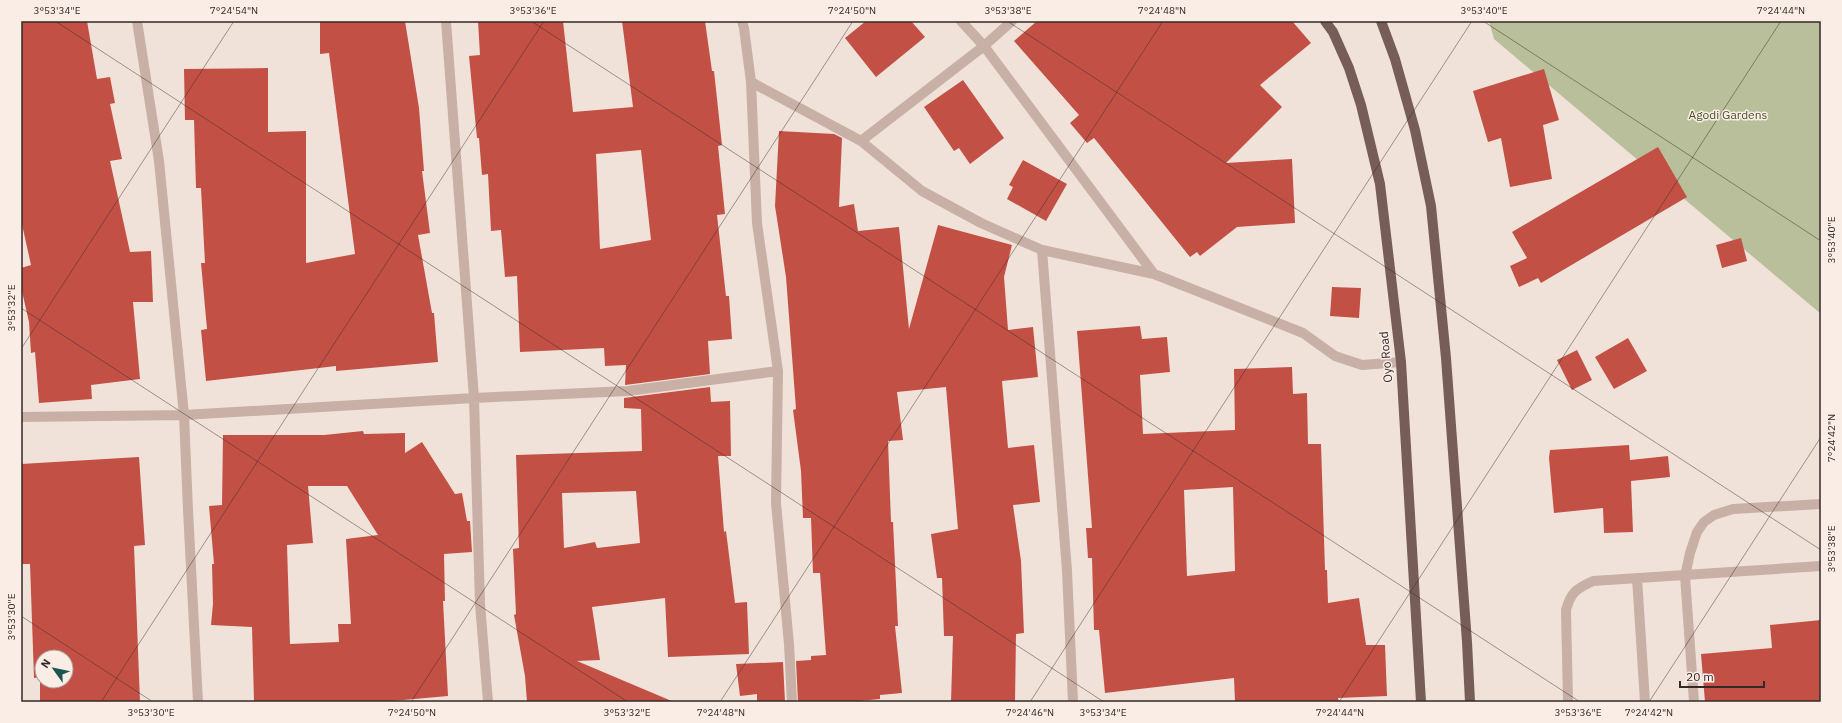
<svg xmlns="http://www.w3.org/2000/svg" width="1842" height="723" font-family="'IBM Plex Sans',sans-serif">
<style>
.green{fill:#b8bf9a}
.building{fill:#c35045;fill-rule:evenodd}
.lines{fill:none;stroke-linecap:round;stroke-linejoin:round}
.service{stroke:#c8b0a6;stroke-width:10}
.minor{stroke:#c8b0a6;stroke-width:10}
.primary{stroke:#765d58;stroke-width:10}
.ticks{fill:none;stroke:#342927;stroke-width:1;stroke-opacity:0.45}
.labels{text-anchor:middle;stroke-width:3;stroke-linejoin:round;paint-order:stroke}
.park-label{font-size:12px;fill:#4a522b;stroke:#f9ede6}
.street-label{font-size:12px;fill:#342927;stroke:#f9ede6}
.neatline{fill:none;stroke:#342927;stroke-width:1.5}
.ticks-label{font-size:10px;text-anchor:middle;fill:#342927}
</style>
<rect width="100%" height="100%" fill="#f1e2d9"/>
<path class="green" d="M 1489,21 L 1821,21 L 1821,314 L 1494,39 Z"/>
<path class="building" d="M 21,21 L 87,21 L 97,79 L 110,77 L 115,103 L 110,104 L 122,159 L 110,161 L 130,252 L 151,251 L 153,302 L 133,302 L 140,379 L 91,385 L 92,399 L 39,403 L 35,352 L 31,353 L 29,322 L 21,287 L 21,268 L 31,265 L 21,220 Z
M 320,21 L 405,21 L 419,108 L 424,171 L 422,171 L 430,233 L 418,235 L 432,313 L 434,313 L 438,362 L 336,371 L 336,366 L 206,381 L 201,330 L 207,329 L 201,263 L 205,263 L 201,188 L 196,188 L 194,120 L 185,120 L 184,69 L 268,68 L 268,132 L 306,131 L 306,263 L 355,254 L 329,53 L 320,54 Z
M 478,21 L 563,21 L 573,112 L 633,107 L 622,21 L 705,21 L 712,71 L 714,71 L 722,145 L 718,146 L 725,214 L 717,215 L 726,296 L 729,296 L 732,339 L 708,341 L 710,374 L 625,385 L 626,365 L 605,366 L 604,348 L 520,352 L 517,276 L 505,277 L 501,230 L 491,231 L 488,174 L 482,175 L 479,138 L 477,138 L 469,56 L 480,55 ZM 641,150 L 651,240 L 600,249 L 596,154 Z
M 866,21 L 911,21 L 925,37 L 876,77 L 845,38 Z
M 1037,21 L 1292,21 L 1311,43 L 1260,85 L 1282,107 L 1226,163 L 1292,159 L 1295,223 L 1237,227 L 1200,256 L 1197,252 L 1190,257 L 1094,138 L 1087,143 L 1070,123 L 1079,115 L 1014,41 Z
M 1544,69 L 1559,120 L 1543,125 L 1552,179 L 1510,187 L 1501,138 L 1488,142 L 1473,91 Z
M 963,80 L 1004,138 L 970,164 L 959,148 L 954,151 L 924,107 Z
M 779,131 L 834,134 L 842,138 L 839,207 L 854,204 L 858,231 L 899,227 L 909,329 L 938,225 L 1012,245 L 1004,277 L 1008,330 L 1033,327 L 1038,377 L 1002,381 L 1008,448 L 1034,445 L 1040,502 L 1013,505 L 1021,561 L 1024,633 L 1016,634 L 1015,702 L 951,702 L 953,636 L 944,636 L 942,578 L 937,578 L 931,534 L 958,529 L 946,387 L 897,392 L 903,440 L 888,441 L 891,522 L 893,522 L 898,626 L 895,626 L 902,693 L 880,695 L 880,699 L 848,702 L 798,702 L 796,661 L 811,660 L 811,656 L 826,655 L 820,573 L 813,573 L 811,518 L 803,518 L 801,471 L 793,410 L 796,409 L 786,277 L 775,206 Z
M 1658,147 L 1687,197 L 1541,283 L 1538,278 L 1519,287 L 1510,266 L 1527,258 L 1512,232 Z
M 1023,160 L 1067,184 L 1046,221 L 1007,199 L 1013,187 L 1009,185 Z
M 1741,238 L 1747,261 L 1722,268 L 1716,245 Z
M 1332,287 L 1361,288 L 1359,318 L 1330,316 Z
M 1140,326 L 1142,339 L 1167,337 L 1170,372 L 1140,375 L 1143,434 L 1235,430 L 1234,369 L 1292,367 L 1293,394 L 1307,393 L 1308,444 L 1321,444 L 1325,570 L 1327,570 L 1328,603 L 1359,598 L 1366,645 L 1385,645 L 1387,696 L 1338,698 L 1339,702 L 1235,702 L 1234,678 L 1105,693 L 1099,630 L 1094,630 L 1092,558 L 1088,558 L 1086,528 L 1092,528 L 1077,331 ZM 1233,487 L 1235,571 L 1187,576 L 1184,490 Z
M 1628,338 L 1647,371 L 1614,389 L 1595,357 Z
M 1577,350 L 1592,380 L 1572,390 L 1557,360 Z
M 710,387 L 711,402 L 730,401 L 731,456 L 718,456 L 724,532 L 726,531 L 735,603 L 747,602 L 749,654 L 668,657 L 665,598 L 592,607 L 600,660 L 577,661 L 674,702 L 527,702 L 525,676 L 514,615 L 516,614 L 513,549 L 519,548 L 516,455 L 642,451 L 641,409 L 624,408 L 624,398 ZM 636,491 L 640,543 L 597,548 L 595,542 L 564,548 L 562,493 Z
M 363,431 L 364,434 L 405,433 L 405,453 L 422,442 L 455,494 L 462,493 L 467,521 L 470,521 L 472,552 L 444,554 L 445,601 L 443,601 L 448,696 L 381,702 L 254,702 L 252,627 L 211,625 L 213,604 L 212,564 L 214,564 L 209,506 L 222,505 L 223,435 L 324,435 ZM 308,486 L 347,486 L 378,535 L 346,539 L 351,624 L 338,624 L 339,642 L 290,644 L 287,545 L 313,543 Z
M 1629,445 L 1630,460 L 1668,456 L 1670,477 L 1631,481 L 1633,532 L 1604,533 L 1603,508 L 1554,513 L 1549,458 L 1550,450 Z
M 139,457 L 145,545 L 134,546 L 140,702 L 40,702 L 40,677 L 34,678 L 30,564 L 21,564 L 21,464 ZM 42,657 L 66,657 L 66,681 L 42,681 Z
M 1821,620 L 1821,702 L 1705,702 L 1701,654 L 1772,648 L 1770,625 Z
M 783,662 L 785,702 L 757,702 L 757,694 L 740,696 L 736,664 Z"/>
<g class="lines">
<path class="service" d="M 1637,578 L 1645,702
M 1568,702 L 1566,610 C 1571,592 1576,589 1593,581 L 1821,566
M 1694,702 L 1685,576 L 1690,553 L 1697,532 L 1704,522 L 1714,515 L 1733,509 L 1821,504"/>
<path class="minor" d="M 137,21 L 159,161 L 184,415 L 188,510 L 198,702
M 446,21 L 474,398 L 480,604 L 488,702
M 742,21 L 744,28 L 751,82 L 861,141 L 922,191 L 981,223 L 1042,250 L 1154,274 L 1303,333 L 1335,356 L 1362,365 L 1401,362
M 961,21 L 984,46 L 1154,274
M 751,82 L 757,223 L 778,371 L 776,503 L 789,644 L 792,702
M 861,141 L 984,46 L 1012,21
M 1042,250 L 1067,571 L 1073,702
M 21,417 L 184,415 L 474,398 L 628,391 L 778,371"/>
<path class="primary" d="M 1325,21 L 1333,32 L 1349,68 L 1361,105 L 1380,184 L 1401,362 L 1421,702
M 1381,21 L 1395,59 L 1415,130 L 1431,206 L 1446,358 L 1467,642 L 1470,702"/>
</g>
<path class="ticks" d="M 55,21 L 1104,702M 531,21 L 1580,702M 1007,21 L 1821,550M 1483,21 L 1821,241M 21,308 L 628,702M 21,349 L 234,21M 21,616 L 153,702M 101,702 L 544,21M 411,702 L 853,21M 720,702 L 1163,21M 1030,702 L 1472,21M 1339,702 L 1781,21M 1649,702 L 1821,437"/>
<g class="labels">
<g class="park-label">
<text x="1728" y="119">Agodi Gardens</text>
</g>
<g class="street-label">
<text transform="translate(1386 357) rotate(-95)" y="4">Oyo Road</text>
</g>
</g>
<rect width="1842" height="723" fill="none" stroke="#f9ede6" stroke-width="44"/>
<g transform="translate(54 669) rotate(303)"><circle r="19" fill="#f9ede6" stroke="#aa9f9a"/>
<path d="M0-3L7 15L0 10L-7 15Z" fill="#1d5550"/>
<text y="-6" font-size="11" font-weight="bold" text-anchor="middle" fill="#342927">N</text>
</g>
<path d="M1680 681v6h84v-6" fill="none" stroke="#342927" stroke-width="2"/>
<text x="1686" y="681" font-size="12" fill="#342927" stroke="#f9ede6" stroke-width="3" paint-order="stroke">20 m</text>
<rect x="22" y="22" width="1798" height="679" class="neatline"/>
<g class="ticks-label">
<text x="57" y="14">3°53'34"E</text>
<text x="234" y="14">7°24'54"N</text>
<text x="533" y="14">3°53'36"E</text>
<text x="852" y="14">7°24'50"N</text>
<text x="1008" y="14">3°53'38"E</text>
<text x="1162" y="14">7°24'48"N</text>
<text x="1484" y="14">3°53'40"E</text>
<text x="1781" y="14">7°24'44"N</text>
<text transform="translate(1831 240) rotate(-90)" y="4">3°53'40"E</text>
<text transform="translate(11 308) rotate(-90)" y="4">3°53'32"E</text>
<text transform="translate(1831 438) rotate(-90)" y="4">7°24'42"N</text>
<text transform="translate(1831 549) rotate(-90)" y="4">3°53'38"E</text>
<text transform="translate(11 617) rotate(-90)" y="4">3°53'30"E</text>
<text x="151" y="716">3°53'30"E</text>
<text x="412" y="716">7°24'50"N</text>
<text x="627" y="716">3°53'32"E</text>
<text x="721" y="716">7°24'48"N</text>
<text x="1030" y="716">7°24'46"N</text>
<text x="1103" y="716">3°53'34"E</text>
<text x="1340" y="716">7°24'44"N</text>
<text x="1578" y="716">3°53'36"E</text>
<text x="1649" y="716">7°24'42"N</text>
</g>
</svg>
